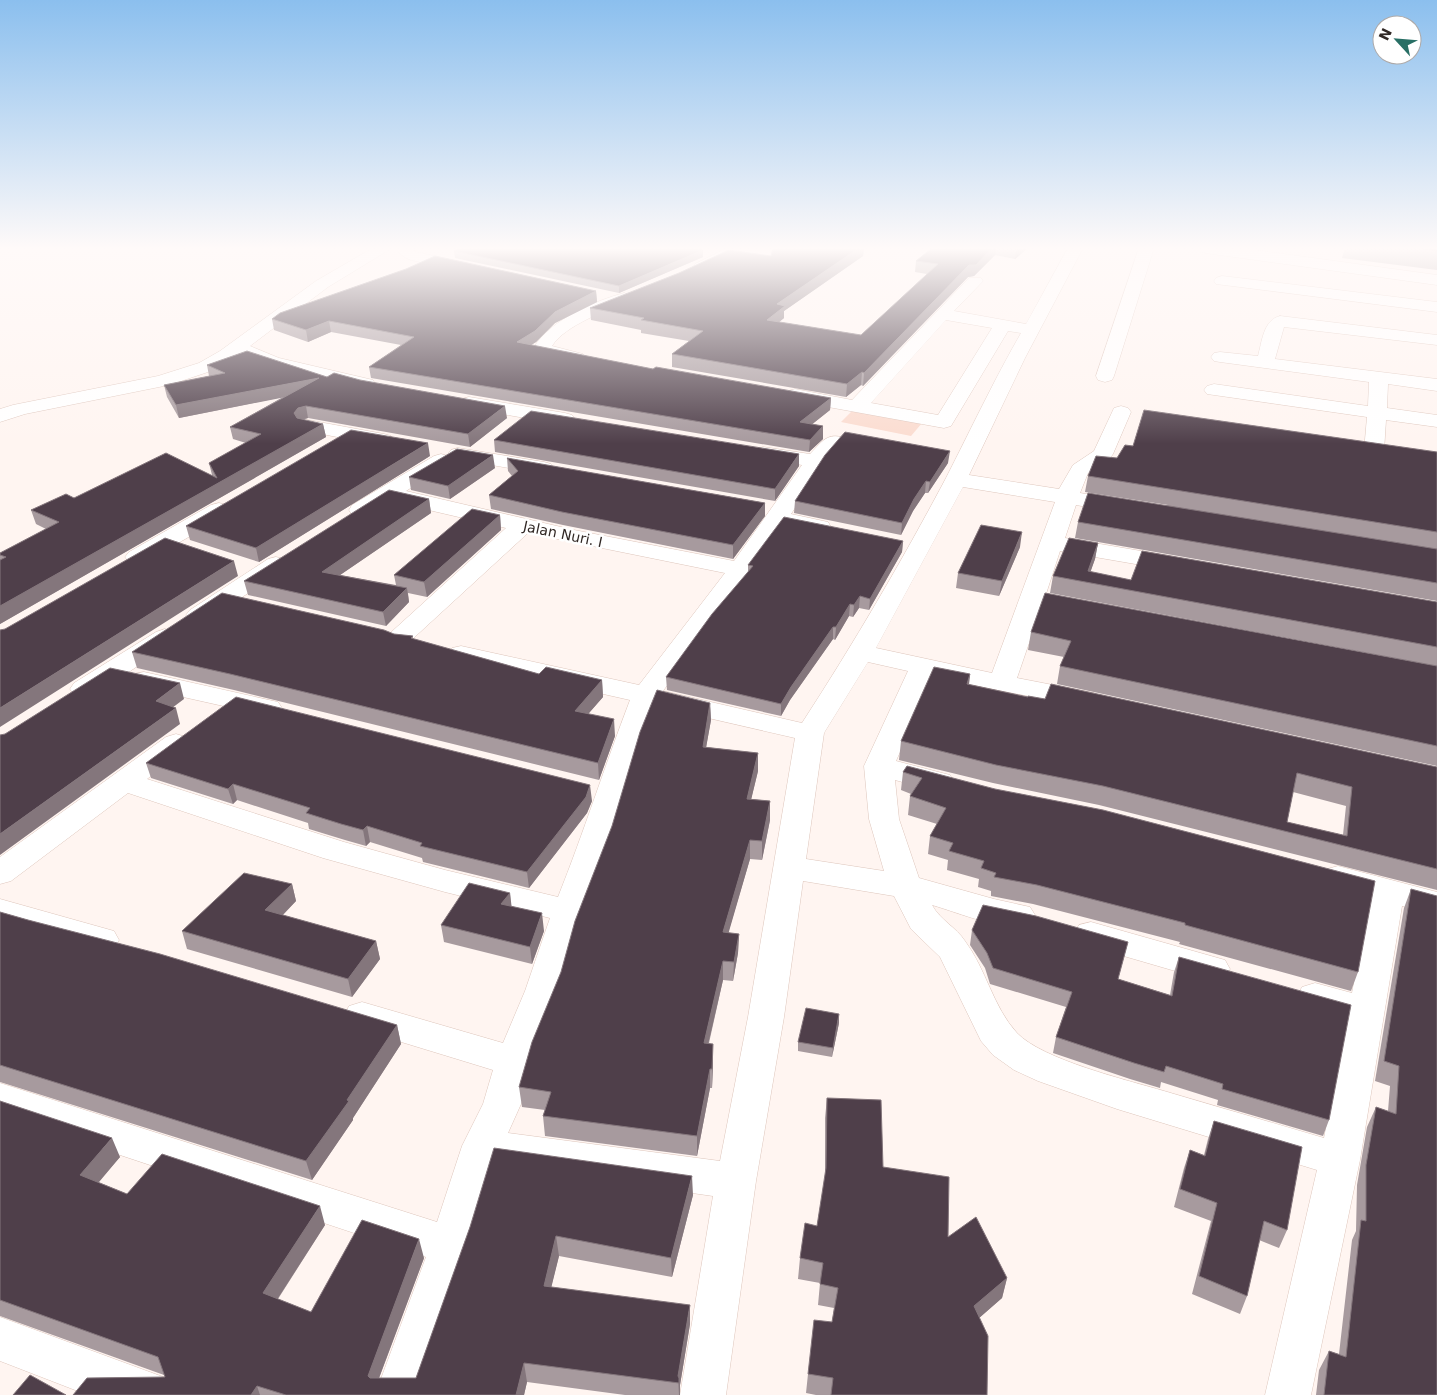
<svg xmlns="http://www.w3.org/2000/svg" width="1437" height="1395" font-family="'DejaVu Sans',sans-serif">
<style>
.green{fill:#fbdcd0}
.lines{fill:none;stroke-linecap:round;stroke-linejoin:round}
.minor-casing{stroke:#dec6bc;stroke-width:1}
.minor{fill:#fff;fill-rule:evenodd}
.wall{fill:#a79a9e;fill-rule:evenodd}
.shaded-wall{fill:#84767c}
.building{fill:#4f3f4a;stroke:#84767c;fill-rule:evenodd}
.labels{text-anchor:middle;stroke-width:5;stroke-linejoin:round;paint-order:stroke}
.street-label{font-size:14px;fill:#312825;stroke:#fff}
</style>
<rect width="100%" height="100%" fill="#fff5f1"/>
<path class="green" d="M 853,410 L 922,423 L 911,436 L 841,422 Z"/>
<g class="lines">
<g class="minor-casing">
<path id="minor" d="M 373,248 L 392,248 L 328,287 L 250,346 L 279,358 L 373,380 L 375,384 L 373,388 L 366,390 L 267,366 L 239,354 L 211,371 L 169,385 L 25,414 L 0,422 L 0,409 L 13,405 L 158,376 L 199,363 L 220,351 L 316,281 Z
M 393,248 L 411,248 L 416,252 L 471,264 L 473,267 L 471,270 L 465,272 L 411,260 L 406,258 Z
M 727,248 L 747,248 L 745,251 L 707,270 L 695,270 L 693,267 L 695,264 Z
M 1068,248 L 1083,248 L 1025,358 L 969,475 L 1059,489 L 1073,465 L 1094,451 L 1114,408 L 1121,406 L 1128,408 L 1131,412 L 1113,454 L 1110,458 L 1088,473 L 1080,493 L 1130,501 L 1133,506 L 1130,511 L 1122,513 L 1076,505 L 1065,538 L 1176,557 L 1184,559 L 1188,564 L 1184,569 L 1176,571 L 1060,551 L 1046,594 L 1088,603 L 1092,608 L 1088,613 L 1079,616 L 1041,608 L 1017,678 L 1094,693 L 1098,699 L 1094,705 L 1084,707 L 933,677 L 896,761 L 950,775 L 954,782 L 950,789 L 939,792 L 895,780 L 899,819 L 919,878 L 994,899 L 1030,907 L 1035,915 L 1030,923 C 1002,932 960,913 932,905 C 940,920 956,927 965,941 C 986,969 993,1007 1017,1033 C 1043,1060 1127,1080 1164,1091 C 1217,1107 1271,1122 1324,1138 L 1347,1020 L 1302,1007 L 1297,997 L 1302,987 L 1315,983 L 1352,993 L 1370,897 L 1327,885 L 1322,877 L 1327,869 L 1338,866 L 1437,892 L 1437,916 L 1402,906 L 1360,1160 L 1311,1395 L 1265,1395 L 1317,1170 L 1117,1109 L 1038,1081 L 1014,1070 L 993,1055 L 981,1041 L 940,957 L 911,929 L 894,896 L 803,881 L 784,1017 L 756,1181 L 726,1395 L 680,1395 L 713,1196 L 496,1165 L 472,1246 L 421,1395 L 375,1395 L 426,1257 L 0,1115 L 0,1083 L 437,1222 L 462,1146 L 483,1104 L 493,1070 L 349,1026 L 344,1016 L 349,1006 L 362,1002 L 503,1043 L 525,991 L 550,918 L 445,892 L 323,858 L 128,793 L 11,881 L 0,884 L 0,857 L 166,737 L 176,734 L 186,737 L 190,743 L 186,749 L 147,779 L 344,842 L 445,870 L 558,897 C 584,832 605,765 630,700 L 452,660 L 448,654 L 452,648 L 461,646 L 639,685 L 725,573 L 528,533 L 406,645 L 397,648 L 388,645 L 384,640 L 388,635 L 506,528 L 390,501 C 378,508 367,519 352,515 L 349,510 L 352,505 L 434,456 L 441,454 L 448,456 L 451,460 L 448,464 L 406,491 L 574,530 L 734,561 L 802,465 L 756,457 L 753,453 L 756,449 L 763,447 L 810,454 C 820,444 826,433 841,437 L 844,441 L 823,465 L 791,514 L 828,522 L 831,527 L 828,532 L 820,534 L 783,526 L 663,691 L 802,723 C 854,643 902,561 946,478 C 971,429 994,380 1021,333 L 1008,331 L 951,426 L 944,428 L 795,401 L 788,399 L 785,395 L 788,391 L 795,389 L 852,400 L 969,278 L 981,278 L 983,281 L 954,311 L 1026,324 ZM 946,320 L 992,328 L 938,415 L 871,403 ZM 963,487 L 1055,502 L 992,673 L 876,648 ZM 868,662 L 908,671 L 864,766 L 869,819 L 884,871 L 806,859 L 824,733 ZM 656,706 L 795,738 L 748,1017 L 720,1161 L 508,1133 L 521,1104 L 533,1061 L 561,991 L 575,940 L 611,844 L 639,750 Z
M 1139,248 L 1154,248 L 1114,376 L 1112,380 L 1105,382 L 1098,380 L 1096,376 Z
M 1198,248 L 1240,248 L 1437,275 L 1437,285 L 1205,253 L 1200,251 Z
M 1222,276 L 1437,302 L 1437,312 L 1216,284 L 1214,281 L 1216,278 Z
M 624,293 L 630,295 L 632,298 L 630,301 C 608,310 565,325 552,346 L 583,354 L 586,358 L 583,362 L 577,363 L 539,354 L 534,347 C 551,320 594,301 624,293 Z
M 1280,316 L 1437,335 L 1437,345 L 1284,327 L 1275,359 L 1437,379 L 1437,391 L 1388,384 L 1387,408 L 1437,415 L 1437,427 L 1386,420 L 1384,451 L 1381,455 L 1374,457 L 1367,455 L 1364,451 L 1367,417 L 1207,394 L 1204,390 L 1207,386 L 1214,384 L 1368,406 L 1369,382 L 1220,362 L 1214,361 L 1211,357 L 1214,353 L 1220,352 L 1258,356 C 1262,342 1263,320 1280,316 Z
M 469,397 L 565,413 L 572,415 L 575,419 L 572,423 L 565,425 L 462,407 L 459,403 L 462,399 Z
M 308,420 L 384,434 L 391,436 L 394,440 L 391,444 L 384,446 L 301,430 L 298,426 L 301,422 Z
M 458,448 L 544,462 L 551,464 L 555,468 L 551,472 L 544,474 L 451,458 L 448,454 L 451,450 Z
M 219,503 L 227,505 L 230,510 L 227,515 L 145,562 L 137,564 L 129,562 L 125,557 L 129,552 L 211,505 Z
M 276,557 L 284,559 L 288,564 L 284,569 L 208,620 L 199,623 L 190,620 L 186,615 L 190,610 L 268,559 Z
M 165,629 L 174,632 L 178,637 L 174,642 L 94,695 L 84,697 L 74,695 L 70,689 L 74,683 L 156,632 Z
M 144,672 L 278,702 L 282,708 L 278,714 L 268,716 L 134,686 L 130,680 L 134,674 Z
M 0,899 L 114,931 L 119,940 L 114,949 L 102,952 L 0,923 Z
M 1091,922 L 1225,960 L 1230,969 L 1225,978 L 1213,982 L 1079,943 L 1074,934 L 1079,925 Z
M 0,1317 L 166,1378 L 172,1395 L 88,1395 L 0,1361 Z"/>
</g>
<use href="#minor" class="minor"/>
</g>
<path class="wall" d="M 789,248 L 864,248 L 863,256 L 784,311 L 784,318 L 779,322 L 861,335 L 927,274 L 915,272 L 916,261 L 932,248 L 1028,248 L 1015,259 L 995,255 L 974,276 L 968,277 L 863,386 L 861,385 L 846,397 L 672,367 L 672,354 L 689,341 L 641,333 L 641,330 L 591,320 L 590,308 L 771,256 Z
M 1345,248 L 1437,248 L 1437,270 L 1342,258 Z
M 703,250 L 703,257 L 619,293 L 455,258 L 454,251 Z
M 596,291 L 597,302 L 555,323 L 536,342 L 531,345 L 653,369 L 831,398 L 830,410 L 812,424 L 823,426 L 823,439 L 809,452 L 371,378 L 369,367 L 401,345 L 331,332 L 308,342 L 274,330 L 272,319 Z
M 207,365 L 327,377 L 507,418 L 470,447 L 308,418 L 303,420 L 323,424 L 326,437 L 0,624 L 0,553 L 46,529 L 36,524 L 31,510 L 74,498 L 212,475 L 209,463 L 246,443 L 233,439 L 230,427 L 283,397 L 179,418 L 167,397 L 164,385 L 209,376 Z
M 494,440 L 799,466 L 775,501 L 495,452 Z
M 1133,446 L 1437,452 L 1437,601 L 1075,538 L 1078,522 L 1168,505 L 1085,492 L 1088,476 L 1117,458 Z
M 430,456 L 259,562 L 190,540 L 186,526 Z
M 507,458 L 765,503 L 765,516 L 733,559 L 563,525 L 491,509 L 489,495 L 512,476 L 508,471 Z
M 948,463 L 928,493 L 925,493 L 913,511 L 901,535 L 794,513 L 795,501 Z
M 495,468 L 450,499 L 411,490 L 409,477 Z
M 429,499 L 431,513 L 340,575 L 396,585 L 394,575 L 500,515 L 501,530 L 427,597 L 408,593 L 409,602 L 386,626 L 248,595 L 244,581 Z
M 903,541 L 902,552 L 869,610 L 859,608 L 853,617 L 849,616 L 835,640 L 833,639 L 790,700 L 781,716 L 667,690 L 666,677 L 748,572 L 748,565 Z
M 1098,543 L 1095,559 L 1090,572 L 1131,580 L 1437,602 L 1437,666 L 1050,593 L 1053,576 Z
M 1020,547 L 999,596 L 956,588 L 958,573 Z
M 1031,632 L 1437,666 L 1437,766 L 1057,684 L 1060,666 L 1064,657 L 1028,650 Z
M 394,634 L 413,636 L 413,639 L 539,674 L 602,680 L 603,697 L 588,714 L 615,736 L 599,780 L 234,690 L 137,668 L 132,652 Z
M 970,674 L 969,685 L 1028,697 L 1045,699 L 1437,767 L 1437,890 L 1099,805 L 993,783 L 899,760 L 901,741 ZM 1293,792 L 1346,806 L 1343,835 L 1287,822 Z
M 710,703 L 711,720 L 706,747 L 758,753 L 758,771 L 751,799 L 770,801 L 770,820 L 762,860 L 750,859 L 728,933 L 739,934 L 738,953 L 733,981 L 723,980 L 709,1043 L 713,1063 L 712,1088 L 710,1088 L 697,1156 L 545,1136 L 543,1116 L 545,1110 L 522,1107 L 519,1087 Z
M 146,763 L 592,801 L 587,813 L 529,888 L 423,862 L 422,858 L 370,842 L 366,846 L 345,840 L 309,829 L 308,823 L 237,800 L 233,804 L 151,778 Z
M 907,766 L 1358,972 L 1351,991 L 1179,944 L 1180,942 L 1033,904 L 991,896 L 991,891 L 978,887 L 979,879 L 947,870 L 948,860 L 928,854 L 930,836 L 937,824 L 908,815 L 910,796 L 911,794 L 901,790 L 903,772 Z
M 292,884 L 296,901 L 283,915 L 376,941 L 380,959 L 352,997 L 187,949 L 182,931 Z
M 1411,889 L 1437,1395 L 1316,1395 L 1319,1370 L 1329,1351 L 1339,1354 L 1352,1240 L 1356,1231 L 1357,1185 L 1367,1127 L 1376,1107 L 1388,1111 L 1390,1086 L 1375,1081 L 1404,908 Z
M 510,893 L 511,906 L 544,931 L 532,964 L 444,942 L 441,925 Z
M 0,912 L 397,1025 L 401,1044 L 353,1118 L 353,1120 L 312,1180 L 0,1082 Z
M 972,930 L 1128,942 L 1118,979 L 1170,995 L 1174,972 L 1179,957 L 1329,1120 L 1323,1136 L 1217,1105 L 1218,1100 L 1161,1082 L 1160,1088 L 1130,1079 L 1053,1053 L 1056,1037 L 1066,1007 L 990,984 L 985,968 L 970,945 Z
M 839,1023 L 832,1057 L 798,1051 L 798,1042 Z
M 827,1098 L 883,1167 L 948,1237 L 1007,1278 L 1002,1298 L 979,1318 L 987,1395 L 816,1395 L 806,1393 L 808,1374 L 832,1322 L 834,1308 L 818,1305 L 820,1283 L 798,1279 L 800,1258 L 817,1226 L 825,1177 L 825,1118 Z
M 0,1101 L 120,1157 L 98,1182 L 127,1194 L 325,1225 L 278,1299 L 311,1312 L 424,1258 L 379,1378 L 416,1378 L 470,1227 L 693,1195 L 672,1277 L 559,1256 L 551,1287 L 690,1324 L 680,1385 L 680,1395 L 625,1395 L 527,1382 L 524,1395 L 73,1395 L 165,1377 L 164,1375 L 0,1316 Z
M 1214,1121 L 1287,1230 L 1279,1248 L 1259,1240 L 1247,1296 L 1240,1314 L 1192,1294 L 1211,1221 L 1174,1207 L 1184,1168 L 1190,1150 L 1204,1155 L 1208,1139 Z"/>
<path class="shaded-wall" d="M 859,248 L 864,248 L 863,256 L 784,311 L 784,318 L 766,333 L 767,320 L 777,304 Z
M 992,248 L 996,248 L 995,255 L 974,276 L 968,277 L 863,386 L 864,373 L 969,265 Z
M 1017,248 L 1028,248 L 1015,259 Z
M 703,250 L 703,257 L 619,293 L 619,286 Z
M 596,291 L 597,302 L 555,323 L 536,342 L 518,353 L 517,342 L 555,312 Z
M 329,321 L 331,332 L 308,342 L 306,330 Z
M 862,372 L 861,385 L 846,397 L 847,384 Z
M 319,378 L 321,390 L 179,418 L 176,405 Z
M 831,398 L 830,410 L 800,434 L 800,422 Z
M 306,406 L 308,418 L 300,420 L 296,426 L 294,413 L 298,408 Z
M 505,406 L 507,418 L 470,447 L 468,434 Z
M 323,424 L 326,437 L 0,624 L 0,606 Z
M 823,426 L 823,439 L 809,452 L 810,440 Z
M 428,443 L 430,456 L 259,562 L 256,548 Z
M 950,451 L 948,463 L 928,493 L 930,482 Z
M 799,454 L 799,466 L 775,501 L 775,489 Z
M 493,455 L 495,468 L 450,499 L 448,486 Z
M 926,481 L 925,493 L 913,511 L 901,535 L 902,523 L 914,499 Z
M 429,499 L 431,513 L 324,586 L 322,572 Z
M 765,503 L 765,516 L 733,559 L 733,545 Z
M 500,515 L 501,530 L 427,597 L 424,582 Z
M 1022,532 L 1020,547 L 999,596 L 1002,581 Z
M 903,541 L 902,552 L 869,610 L 870,599 Z
M 1098,543 L 1095,559 L 1087,582 L 1088,571 Z
M 234,561 L 238,576 L 0,727 L 0,708 Z
M 407,588 L 409,602 L 386,626 L 383,612 Z
M 860,596 L 859,608 L 853,617 L 854,605 Z
M 850,604 L 849,616 L 835,640 L 836,627 Z
M 833,627 L 833,639 L 790,700 L 781,716 L 781,704 L 791,687 Z
M 970,674 L 968,692 L 967,684 Z
M 602,680 L 603,697 L 576,728 L 575,711 Z
M 180,683 L 184,699 L 160,717 L 156,701 Z
M 710,703 L 711,720 L 703,765 L 703,747 Z
M 176,708 L 180,724 L 0,855 L 0,834 Z
M 614,719 L 615,736 L 599,780 L 598,763 Z
M 758,753 L 758,771 L 747,817 L 747,799 Z
M 233,784 L 237,800 L 233,804 L 228,789 Z
M 590,785 L 592,801 L 587,813 L 529,888 L 527,872 Z
M 770,801 L 770,820 L 762,860 L 762,841 Z
M 367,826 L 370,842 L 366,846 L 363,830 Z
M 750,840 L 750,859 L 723,952 L 723,932 Z
M 292,884 L 296,901 L 270,928 L 265,910 Z
M 510,893 L 512,910 L 501,904 Z
M 542,913 L 544,931 L 532,964 L 530,947 Z
M 739,934 L 738,953 L 733,981 L 734,962 Z
M 376,941 L 380,959 L 352,997 L 348,979 Z
M 723,961 L 723,980 L 704,1062 L 704,1043 Z
M 839,1014 L 839,1023 L 832,1057 L 833,1048 Z
M 397,1025 L 401,1044 L 353,1118 L 353,1120 L 312,1180 L 306,1161 Z
M 713,1044 L 713,1063 L 712,1088 L 712,1069 Z
M 710,1069 L 710,1088 L 697,1156 L 697,1136 Z
M 112,1138 L 120,1157 L 89,1194 L 80,1175 Z
M 692,1176 L 693,1195 L 672,1277 L 671,1258 Z
M 320,1206 L 325,1225 L 269,1312 L 263,1293 Z
M 556,1236 L 559,1256 L 547,1305 L 544,1286 Z
M 419,1239 L 424,1258 L 373,1394 L 368,1376 Z
M 1007,1278 L 1002,1298 L 970,1326 L 974,1306 Z
M 690,1305 L 690,1324 L 680,1385 L 680,1395 L 679,1395 L 678,1376 Z
M 524,1363 L 527,1382 L 524,1395 L 516,1395 Z
M 257,1386 L 260,1395 L 251,1395 Z"/>
<path class="building" d="M 459,248 L 690,248 L 703,250 L 619,286 L 454,251 Z
M 773,248 L 788,249 L 789,248 L 859,248 L 777,304 L 785,306 L 767,320 L 861,335 L 938,264 L 916,261 L 932,248 L 992,248 L 976,265 L 969,265 L 864,373 L 862,372 L 847,384 L 672,354 L 703,331 L 641,320 L 644,318 L 590,308 L 679,273 L 729,250 L 771,256 Z
M 1417,248 L 1437,248 L 1437,251 Z
M 435,256 L 596,291 L 555,312 L 535,331 L 517,342 L 653,369 L 656,367 L 831,398 L 800,422 L 823,426 L 810,440 L 369,367 L 414,337 L 329,321 L 306,330 L 272,319 L 280,313 L 406,269 Z
M 247,351 L 327,377 L 334,373 L 360,380 L 505,406 L 468,434 L 306,406 L 298,408 L 294,413 L 297,418 L 323,424 L 0,606 L 0,560 L 6,557 L 0,555 L 0,553 L 59,522 L 31,510 L 66,494 L 74,498 L 166,453 L 217,478 L 209,463 L 261,434 L 230,427 L 319,378 L 176,405 L 164,385 L 225,373 L 207,365 Z
M 1144,410 L 1437,452 L 1437,532 L 1088,476 L 1096,456 L 1117,458 L 1125,445 L 1133,446 Z
M 531,411 L 799,454 L 775,489 L 494,440 Z
M 351,430 L 428,443 L 256,548 L 186,526 Z
M 845,432 L 950,451 L 930,482 L 926,481 L 914,499 L 902,523 L 795,501 L 825,455 Z
M 457,449 L 493,455 L 448,486 L 409,477 Z
M 507,458 L 765,503 L 733,545 L 562,512 L 489,495 L 518,471 Z
M 389,490 L 429,499 L 322,572 L 407,588 L 383,612 L 244,581 Z
M 1088,493 L 1437,549 L 1437,583 L 1078,522 Z
M 472,509 L 500,515 L 424,582 L 394,575 Z
M 784,517 L 903,541 L 870,599 L 860,596 L 854,605 L 850,604 L 836,627 L 833,627 L 791,687 L 781,704 L 666,677 L 712,614 L 753,566 L 748,565 Z
M 981,525 L 1022,532 L 1002,581 L 958,573 Z
M 165,538 L 234,561 L 0,708 L 0,630 L 5,629 Z
M 1069,538 L 1098,543 L 1088,571 L 1131,580 L 1142,551 L 1437,602 L 1437,647 L 1053,576 Z
M 222,593 L 384,630 L 394,634 L 413,636 L 411,638 L 539,674 L 546,667 L 602,680 L 575,711 L 614,719 L 598,763 L 230,674 L 132,652 Z
M 1045,593 L 1437,666 L 1437,746 L 1060,666 L 1071,641 L 1031,632 Z
M 934,667 L 970,674 L 967,684 L 1028,697 L 1028,696 L 1045,699 L 1051,684 L 1437,767 L 1437,869 L 1103,786 L 996,765 L 901,741 ZM 1297,773 L 1352,787 L 1347,836 L 1287,822 Z
M 110,668 L 180,683 L 156,701 L 176,708 L 0,834 L 0,735 L 5,734 Z
M 657,690 L 710,703 L 703,747 L 758,753 L 747,799 L 770,801 L 762,841 L 750,840 L 723,932 L 739,934 L 734,962 L 723,961 L 704,1043 L 713,1044 L 712,1069 L 710,1069 L 697,1136 L 543,1116 L 551,1092 L 519,1087 L 532,1042 L 561,972 L 575,921 L 612,826 L 640,732 Z
M 236,697 L 590,785 L 586,797 L 527,872 L 420,846 L 422,843 L 367,826 L 363,830 L 341,824 L 306,813 L 310,808 L 233,784 L 228,789 L 146,763 Z
M 907,766 L 995,789 L 1103,810 L 1375,881 L 1358,972 L 1185,925 L 1185,923 L 1037,885 L 994,877 L 996,873 L 981,868 L 984,861 L 949,851 L 953,843 L 930,836 L 946,808 L 910,796 L 922,778 L 903,772 Z
M 244,873 L 292,884 L 265,910 L 376,941 L 348,979 L 182,931 Z
M 469,883 L 510,893 L 501,904 L 542,913 L 530,947 L 441,925 Z
M 1411,889 L 1437,896 L 1437,1395 L 1324,1395 L 1329,1351 L 1346,1357 L 1361,1220 L 1366,1221 L 1366,1165 L 1376,1107 L 1396,1114 L 1399,1066 L 1384,1061 Z
M 983,905 L 1036,916 L 1128,942 L 1118,979 L 1172,996 L 1179,957 L 1351,1005 L 1329,1120 L 1222,1089 L 1223,1084 L 1166,1066 L 1164,1072 L 1134,1063 L 1056,1037 L 1072,992 L 993,968 L 987,953 L 972,930 Z
M 0,912 L 28,920 L 160,954 L 397,1025 L 347,1100 L 349,1101 L 306,1161 L 0,1065 Z
M 806,1008 L 839,1014 L 833,1048 L 798,1042 Z
M 827,1098 L 881,1100 L 883,1167 L 949,1177 L 948,1237 L 976,1217 L 1007,1278 L 974,1306 L 988,1336 L 987,1395 L 831,1395 L 833,1378 L 808,1374 L 814,1320 L 832,1322 L 838,1288 L 820,1284 L 823,1263 L 800,1258 L 805,1223 L 817,1226 L 826,1168 Z
M 0,1101 L 112,1138 L 80,1175 L 127,1194 L 162,1154 L 320,1206 L 263,1293 L 311,1312 L 362,1220 L 419,1239 L 368,1376 L 370,1378 L 416,1378 L 470,1227 L 494,1148 L 692,1176 L 671,1258 L 556,1236 L 544,1286 L 690,1305 L 678,1376 L 679,1378 L 679,1383 L 524,1363 L 516,1395 L 286,1395 L 257,1386 L 251,1395 L 73,1395 L 87,1378 L 165,1377 L 158,1357 L 0,1300 Z
M 1214,1121 L 1302,1147 L 1287,1230 L 1264,1221 L 1247,1296 L 1199,1276 L 1217,1203 L 1180,1189 L 1190,1150 L 1205,1156 Z
M 30,1375 L 66,1395 L 13,1395 Z"/>
<linearGradient id="sky" x2="0" y2="1"><stop stop-color="#8bbfee"/><stop offset="0.56" stop-color="#fffaf9"/><stop offset="1" stop-color="#fffaf9" stop-opacity="0"/></linearGradient>
<rect width="1437" height="444" fill="url(#sky)"/>
<g class="labels">
<g class="street-label">
<text transform="translate(563 534) rotate(12)" y="5">Jalan Nuri. I</text>
</g>
</g>
<g transform="translate(1397 40) rotate(296)"><circle r="24" fill="#ffffff" stroke="#ada9a8"/>
<path d="M0-4L9 19L0 12L-9 19Z" fill="#286f65"/>
<text y="-8" font-size="14" font-weight="bold" text-anchor="middle" fill="#312825">N</text>
</g>
</svg>
